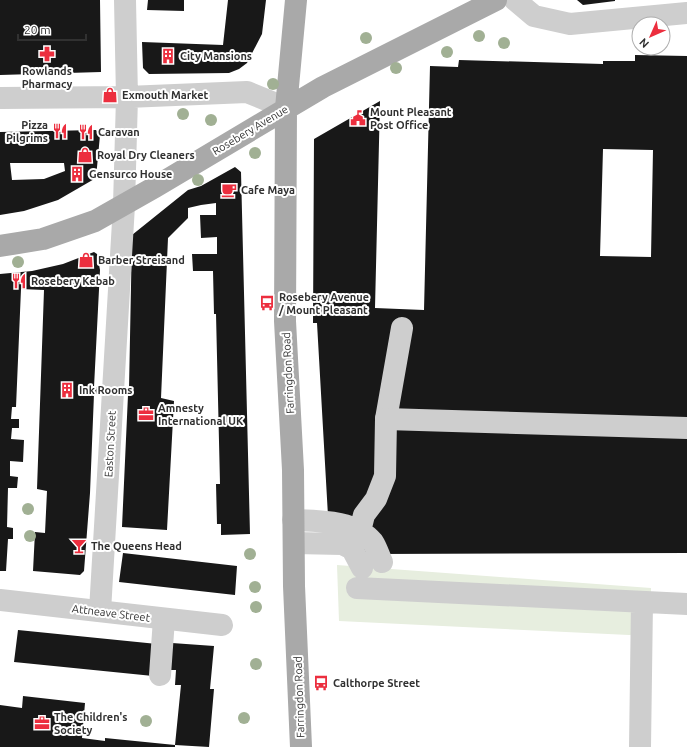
<svg xmlns="http://www.w3.org/2000/svg" width="687" height="747" font-family="Ubuntu,sans-serif">
<style>
.green{fill:#e7eedf}
.building{fill:#181818;fill-rule:evenodd}
.lines{fill:none;stroke-linecap:round;stroke-linejoin:round}
.minor{stroke:#cecece;stroke-width:22}
.major{stroke:#a9a9a9;stroke-width:22}
.minor-bridge{stroke:#cecece;stroke-width:22}
.tree{fill:#a1b094}
.labels{text-anchor:middle;stroke-width:4;stroke-linejoin:round;paint-order:stroke}
.poi-label{font-size:11px;font-weight:bold;fill:#313131;stroke:#fff;text-anchor:start}
.street-label{font-size:11px;fill:#313131;stroke:#fff}
</style>
<rect width="100%" height="100%" fill="#fff"/>
<path class="green" d="M 337,565 L 651,588 L 650,636 L 339,621 Z"/>
<path class="building" d="M 0,0 L 100,0 L 101,72 L 0,75 Z
M 148,0 L 184,0 L 184,11 L 147,10 Z
M 228,0 L 266,0 L 262,34 L 247,63 L 239,69 L 229,73 L 149,74 L 143,68 L 142,42 L 223,45 Z
M 577,0 L 615,0 L 615,1 L 583,5 Z
M 635,55 L 687,56 L 687,553 L 375,554 L 330,551 L 317,323 L 313,323 L 314,139 L 380,101 L 375,308 L 424,310 L 430,66 L 458,67 L 459,60 L 603,64 L 603,61 L 635,61 ZM 603,149 L 653,150 L 651,257 L 600,256 Z
M 96,130 L 100,135 L 96,178 L 58,200 L 24,211 L 0,215 L 0,132 ZM 10,163 L 64,163 L 65,171 L 44,179 L 12,180 Z
M 235,167 L 241,172 L 250,534 L 221,535 L 221,524 L 217,524 L 216,484 L 220,484 L 216,314 L 214,314 L 213,271 L 193,271 L 192,254 L 217,254 L 217,237 L 201,238 L 200,215 L 216,215 L 216,203 L 201,205 L 188,208 L 188,218 L 168,238 L 161,398 L 174,401 L 167,530 L 122,527 L 128,395 L 94,394 L 90,493 L 84,571 L 80,575 L 33,571 L 35,532 L 45,533 L 47,491 L 37,489 L 44,290 L 21,289 L 16,407 L 12,407 L 11,419 L 19,419 L 19,428 L 12,428 L 11,439 L 24,440 L 23,462 L 10,461 L 10,476 L 18,477 L 17,488 L 8,488 L 7,527 L 13,528 L 13,539 L 8,539 L 6,571 L 0,571 L 0,274 L 32,271 L 63,264 L 94,252 L 97,254 L 100,270 L 94,387 L 129,389 L 132,235 L 188,190 L 201,186 Z
M 123,553 L 237,566 L 235,595 L 119,582 Z
M 18,630 L 157,644 L 153,676 L 14,662 Z
M 172,643 L 214,646 L 210,689 L 214,689 L 209,747 L 175,745 L 181,685 L 175,685 L 176,670 L 169,670 Z
M 23,696 L 85,703 L 82,738 L 105,741 L 105,738 L 175,745 L 175,747 L 0,747 L 0,705 L 22,708 Z"/>
<g class="lines">
<path class="minor" d="M 515,0 L 534,16 L 570,24 L 687,13
M 0,98 L 127,97 L 247,92 L 286,108
M 293,520 C 319,521 355,520 373,542 C 377,548 379,556 382,562
M 360,531 L 364,515 L 376,499 L 385,476 L 386,419 L 402,328
M 295,543 L 342,544 L 352,549 L 362,568
M 357,588 L 687,604
M 0,600 L 222,625
M 100,611 L 124,205 L 127,97 L 125,0
M 160,675 L 164,619
M 640,747 L 642,602"/>
<path class="major" d="M 296,0 L 286,108 L 285,321 L 293,470 L 294,586 L 301,747
M 0,246 L 43,239 L 95,221 L 155,187 L 323,87 L 496,0"/>
<path class="minor-bridge" d="M 386,419 L 687,428"/>
</g>
<g class="tree">
<circle cx="479" cy="36" r="6"/>
<circle cx="366" cy="38" r="6"/>
<circle cx="504" cy="43" r="6"/>
<circle cx="447" cy="52" r="6"/>
<circle cx="396" cy="68" r="6"/>
<circle cx="273" cy="84" r="6"/>
<circle cx="183" cy="114" r="6"/>
<circle cx="211" cy="120" r="6"/>
<circle cx="255" cy="153" r="6"/>
<circle cx="198" cy="180" r="6"/>
<circle cx="18" cy="262" r="6"/>
<circle cx="28" cy="509" r="6"/>
<circle cx="30" cy="536" r="6"/>
<circle cx="250" cy="554" r="6"/>
<circle cx="255" cy="587" r="6"/>
<circle cx="256" cy="607" r="6"/>
<circle cx="256" cy="664" r="6"/>
<circle cx="244" cy="718" r="6"/>
<circle cx="146" cy="721" r="6"/>
</g>
<defs>
<g id="pharmacy-bare" transform="scale(1.2)"><path d="M-2-6h4v4h4v4h-4v4h-4v-4h-4v-4h4Z" fill="#ec2e3e" stroke="#fff" stroke-width="2.5" paint-order="stroke"/></g>
<g id="building-bare" transform="scale(1.2)"><path d="M-4-6H4V6H1V3H-1V6H-4ZM-2.5-4.3h1.7v1.8h-1.7ZM.8-4.3h1.7v1.8H.8ZM-2.5-1h1.7V.8h-1.7ZM.8-1h1.7V.8H.8Z" fill="#ec2e3e" stroke="#fff" stroke-width="2.5" paint-order="stroke"/></g>
<g id="shop-bare" transform="scale(1.2)"><path d="M-5-2.5h2.3a2.7 3.5 0 0 1 5.4 0H5L5.5 6h-11ZM-1.5-2.5h3a1.5 2.3 0 0 0-3 0Z" fill="#ec2e3e" stroke="#fff" stroke-width="2.5" paint-order="stroke"/></g>
<g id="civic-bare" transform="scale(1.2)"><path d="M-.6-6.5H3V-4.5H.6V-3L4-1V1h2V6H-6V1h2V-1L-.6-3ZM-1.2 2.5V6h2.4V2.5Z" fill="#ec2e3e" stroke="#fff" stroke-width="2.5" paint-order="stroke"/></g>
<g id="restaurant-bare" transform="scale(1.2)"><path d="M-5-6h1v4h1v-4h1v4h1v-4h1v5L-1.5 .5V6h-2V.5L-5-1ZM5-6V6H3V1.5H1.5Q1.5-4 5-6Z" fill="#ec2e3e" stroke="#fff" stroke-width="2.5" paint-order="stroke"/></g>
<g id="cafe-bare" transform="scale(1.2)"><path d="M-5.5-4.5H6V0H3Q3 3.5 0 3.5H-2.5Q-5.5 3.5-5.5 0ZM3-3.2v2h1.7v-2ZM-6 4.5H4V6H-6Z" fill="#ec2e3e" stroke="#fff" stroke-width="2.5" paint-order="stroke"/></g>
<g id="bus-bare" transform="scale(1.2)"><path d="M-5-6H5V4H4V6H2V4H-2V6H-4V4H-5ZM-3.5-4V0h7V-4ZM-3.5 1.2v1.5H-2V1.2ZM2 1.2v1.5H3.5V1.2Z" fill="#ec2e3e" stroke="#fff" stroke-width="2.5" paint-order="stroke"/></g>
<g id="office-bare" transform="scale(1.2)"><path d="M-6-3h4V-5.5h4V-3h4V5H-6ZM-1-4.5V-3h2v-1.5ZM-6 0V1H6V0Z" fill="#ec2e3e" stroke="#fff" stroke-width="2.5" paint-order="stroke"/></g>
<g id="bar-bare" transform="scale(1.2)"><path d="M-6-5H6L.8 .8V4.5H3.5V6h-7V4.5H-.8V.8Z" fill="#ec2e3e" stroke="#fff" stroke-width="2.5" paint-order="stroke"/></g>
</defs>
<g fill-rule="evenodd">
<use href="#pharmacy-bare" x="47" y="54"/>
<use href="#building-bare" x="168" y="56"/>
<use href="#shop-bare" x="110" y="95"/>
<use href="#civic-bare" x="358" y="118"/>
<use href="#restaurant-bare" x="60" y="131"/>
<use href="#restaurant-bare" x="86" y="132"/>
<use href="#shop-bare" x="85" y="155"/>
<use href="#building-bare" x="77" y="174"/>
<use href="#cafe-bare" x="229" y="190"/>
<use href="#shop-bare" x="86" y="260"/>
<use href="#restaurant-bare" x="19" y="281"/>
<use href="#bus-bare" x="267" y="303"/>
<use href="#building-bare" x="67" y="390"/>
<use href="#office-bare" x="146" y="414"/>
<use href="#bar-bare" x="79" y="546"/>
<use href="#bus-bare" x="321" y="683"/>
<use href="#office-bare" x="42" y="723"/>
</g>
<g class="labels">
<g class="poi-label">
<text x="180" y="60">City Mansions</text>
<text x="47" y="75" text-anchor="middle">Rowlands<tspan x="47" dy="13">Pharmacy</tspan></text>
<text x="122" y="99">Exmouth Market</text>
<text x="370" y="116">Mount Pleasant<tspan x="370" dy="13">Post Office</tspan></text>
<text x="48" y="129" text-anchor="end">Pizza<tspan x="48" dy="13">Pilgrims</tspan></text>
<text x="98" y="136">Caravan</text>
<text x="97" y="159">Royal Dry Cleaners</text>
<text x="89" y="178">Gensurco House</text>
<text x="241" y="194">Cafe Maya</text>
<text x="98" y="264">Barber Streisand</text>
<text x="31" y="285">Rosebery Kebab</text>
<text x="279" y="301">Rosebery Avenue<tspan x="279" dy="13">/ Mount Pleasant</tspan></text>
<text x="79" y="394">Ink Rooms</text>
<text x="158" y="412">Amnesty<tspan x="158" dy="13">International UK</tspan></text>
<text x="91" y="550">The Queens Head</text>
<text x="333" y="687">Calthorpe Street</text>
<text x="54" y="721">The Children's<tspan x="54" dy="13">Society</tspan></text>
</g>
<g class="street-label">
<text transform="translate(250 130) rotate(-31)" y="4">Rosebery Avenue</text>
<text transform="translate(288 373) rotate(-93)" y="4">Farringdon Road</text>
<text transform="translate(110 444) rotate(-87)" y="4">Easton Street</text>
<text transform="translate(111 613) rotate(7)" y="4">Attneave Street</text>
<text transform="translate(299 697) rotate(-92)" y="4">Farringdon Road</text>
</g>
</g>
<g transform="translate(651 36) rotate(225)"><circle r="19" fill="#ffffff" stroke="#adadad"/>
<path d="M0-3L7 15L0 10L-7 15Z" fill="#ec2e3e"/>
<text y="-6" font-size="11" font-weight="bold" text-anchor="middle" fill="#313131">N</text>
</g>
<path d="M18 34v6h68v-6" fill="none" stroke="#313131" stroke-width="2"/>
<text x="24" y="34" font-size="12" fill="#313131" stroke="#ffffff" stroke-width="3" paint-order="stroke">20 m</text>
</svg>
